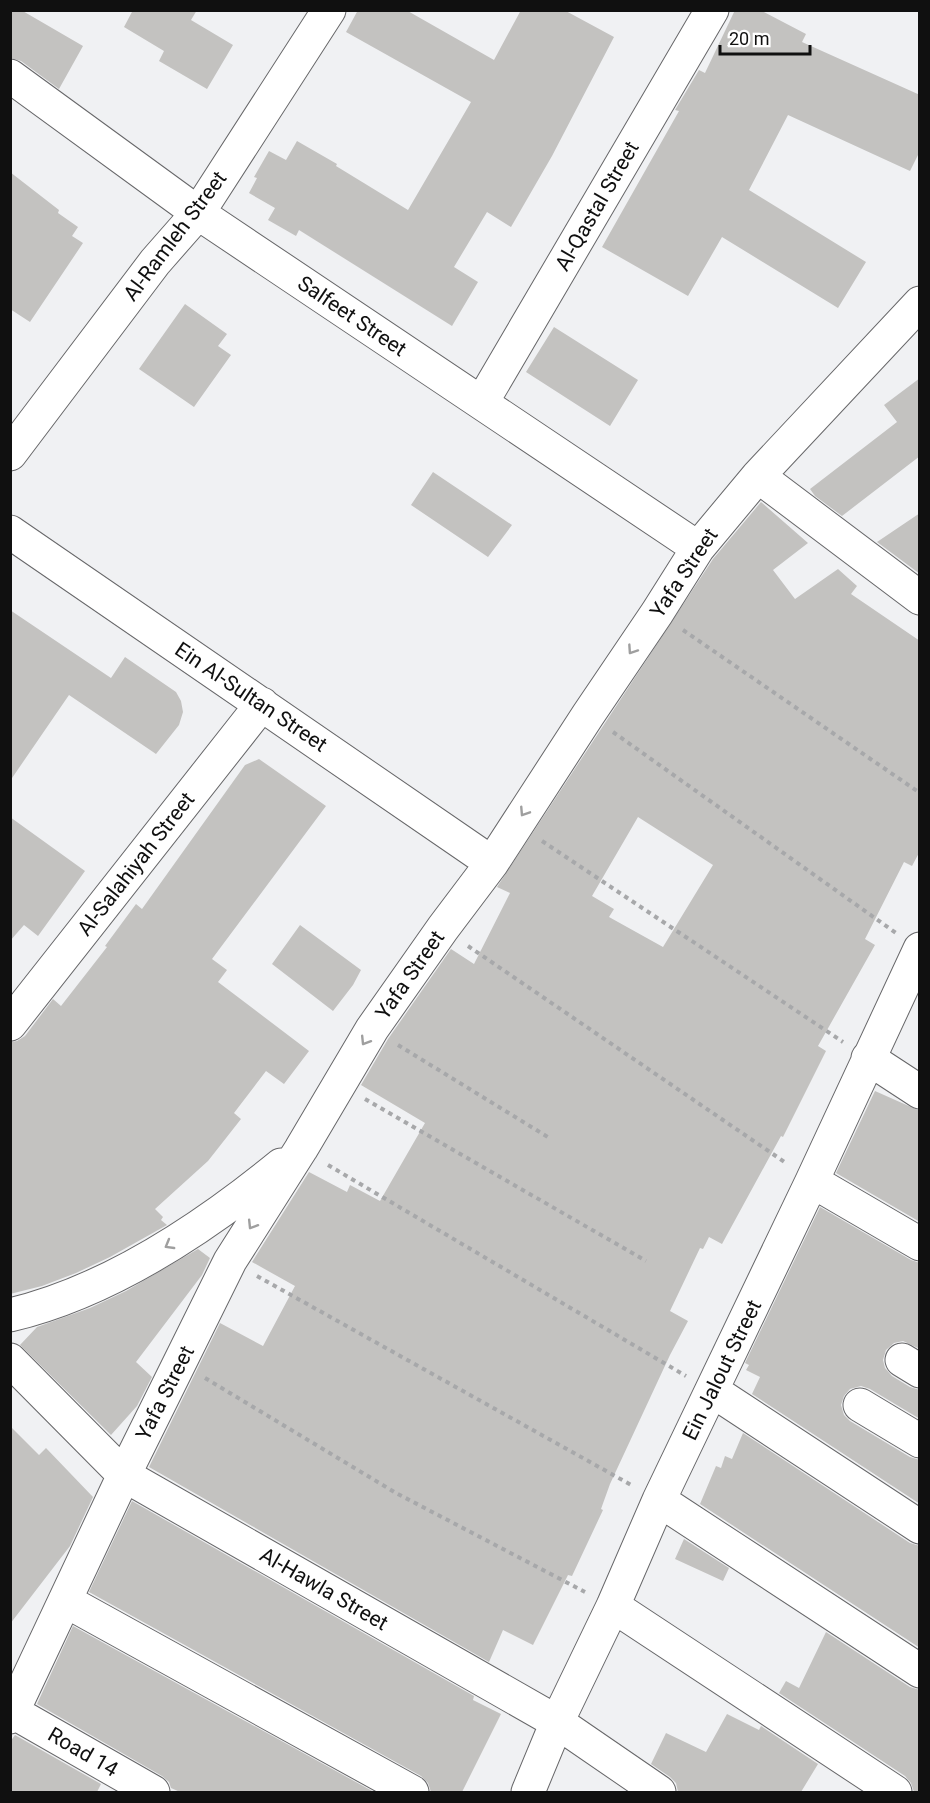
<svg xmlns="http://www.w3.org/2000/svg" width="930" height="1803" font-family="Roboto,sans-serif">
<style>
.building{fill:#c3c2c0;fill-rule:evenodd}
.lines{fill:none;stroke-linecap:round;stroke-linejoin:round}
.minor-casing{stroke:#676769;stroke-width:35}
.path{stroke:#a7a8aa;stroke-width:4;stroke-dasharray:4.5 4.5;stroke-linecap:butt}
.minor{stroke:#fff;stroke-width:33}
.oneway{stroke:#9f9f9f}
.labels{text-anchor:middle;stroke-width:4.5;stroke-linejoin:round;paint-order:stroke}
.street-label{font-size:21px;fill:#101010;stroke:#fff}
</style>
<rect width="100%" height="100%" fill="#f0f1f3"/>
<path class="building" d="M 10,10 L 21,10 L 83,46 L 59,89 L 21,61 L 10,58 Z
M 133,10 L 197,10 L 191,20 L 233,45 L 207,89 L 159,61 L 164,51 L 124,27 Z
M 358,10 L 406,10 L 494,60 L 521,10 L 564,10 L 614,37 L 552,156 L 511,227 L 487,212 L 454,267 L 478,282 L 452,326 L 299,230 L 296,236 L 268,220 L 275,208 L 249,193 L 257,178 L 254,177 L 269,151 L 286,160 L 297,141 L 337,164 L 336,166 L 408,210 L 471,102 L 346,32 Z
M 735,10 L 760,10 L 806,34 L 802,42 L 920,95 L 920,151 L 910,171 L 788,115 L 749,190 L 866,262 L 838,308 L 722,237 L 688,296 L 602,247 L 679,111 L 675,110 L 699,70 L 705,73 Z
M 10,172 L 59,210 L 58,213 L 78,227 L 72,236 L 83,243 L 30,322 L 10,309 Z
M 185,304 L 227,334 L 218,346 L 231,355 L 194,407 L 139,369 Z
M 554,327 L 638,380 L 610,426 L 526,372 Z
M 920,378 L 920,456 L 842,516 L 815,496 L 810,489 L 897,422 L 884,405 Z
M 433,472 L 512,525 L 488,557 L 411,505 Z
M 761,502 L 808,543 L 773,570 L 795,599 L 838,569 L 857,586 L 851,594 L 920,641 L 920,851 L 912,866 L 904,862 L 865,939 L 875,945 L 818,1046 L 826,1051 L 783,1137 L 781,1136 L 722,1244 L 709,1237 L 703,1249 L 700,1248 L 670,1311 L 688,1321 L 670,1355 L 610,1484 L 601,1509 L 603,1510 L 572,1576 L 568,1575 L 533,1645 L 503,1630 L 489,1662 L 149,1467 L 220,1323 L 263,1346 L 295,1286 L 252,1262 L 309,1172 L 347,1192 L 350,1185 L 380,1201 L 425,1123 L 361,1085 L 388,1039 L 451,949 L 474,964 L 510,893 L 497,887 L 713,559 ZM 638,817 L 713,865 L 663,947 L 609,917 L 614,909 L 592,896 Z
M 920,513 L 920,574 L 877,542 Z
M 10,610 L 111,678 L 125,657 L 176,692 L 181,701 L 183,712 L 179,725 L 156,754 L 69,695 L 10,781 Z
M 259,759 L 326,806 L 212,959 L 227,970 L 218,982 L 309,1051 L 284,1084 L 266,1071 L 234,1113 L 241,1119 L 208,1161 L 155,1209 L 163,1217 L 161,1220 L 167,1225 L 110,1257 L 76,1273 L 42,1286 L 10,1294 L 10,1042 L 17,1041 L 25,1036 L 53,999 L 61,1006 L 107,947 L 105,946 L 136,904 L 142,909 L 245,765 Z
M 10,817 L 85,871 L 38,936 L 24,925 L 10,941 Z
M 300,925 L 361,970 L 353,985 L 333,1011 L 272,964 Z
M 875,1091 L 920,1111 L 920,1222 L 836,1173 Z
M 820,1207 L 911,1260 L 920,1263 L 920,1349 L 903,1341 L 894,1343 L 886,1350 L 883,1360 L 885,1368 L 892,1376 L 910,1387 L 920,1390 L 920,1419 L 870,1389 L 861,1386 L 850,1389 L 844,1396 L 841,1405 L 844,1415 L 850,1421 L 910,1457 L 920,1460 L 920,1504 L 752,1394 L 760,1377 L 746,1370 L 749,1365 L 745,1363 Z
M 198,1249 L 210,1258 L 202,1275 L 136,1362 L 152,1377 L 137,1406 L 111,1435 L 20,1345 L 37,1327 L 90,1308 L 126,1291 Z
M 10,1426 L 39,1455 L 46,1448 L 93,1497 L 70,1546 L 10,1624 Z
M 743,1433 L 910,1543 L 920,1546 L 920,1648 L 700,1504 L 716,1466 L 721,1468 L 725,1456 L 732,1459 Z
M 132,1501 L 474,1696 L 473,1700 L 501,1714 L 462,1792 L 431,1792 L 428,1783 L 421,1776 L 89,1592 Z
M 684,1539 L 729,1568 L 723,1581 L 675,1559 Z
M 73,1626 L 374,1792 L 180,1792 L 171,1788 L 169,1782 L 162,1776 L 37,1704 Z
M 826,1632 L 910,1687 L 920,1690 L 920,1792 L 914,1792 L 911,1783 L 905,1776 L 779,1693 L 786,1681 L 799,1688 Z
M 727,1714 L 759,1730 L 761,1726 L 818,1764 L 801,1792 L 678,1792 L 676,1783 L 670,1777 L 651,1764 L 666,1733 L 706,1752 Z
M 15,1735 L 101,1784 L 97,1792 L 10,1792 L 10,1742 Z"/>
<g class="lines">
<g class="minor-casing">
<path id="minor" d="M 10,76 L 198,213 L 698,548
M 482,402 L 712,10
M 10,454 L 155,262 L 198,213 L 329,10
M 758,476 L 920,598
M 10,532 L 492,863
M 10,1024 L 262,704
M 868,1058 L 920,1092
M 812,1181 L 920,1244
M 10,1315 C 108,1292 204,1228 281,1165
M 10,1360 L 124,1475 L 557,1722 L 659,1792
M 902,1360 L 920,1371
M 713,1391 L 920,1527
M 860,1405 L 920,1441
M 659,1500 L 920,1671
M 66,1601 L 412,1792
M 613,1606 L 895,1792
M 13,1712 L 153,1792
M 10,1717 L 124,1475 L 230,1261 L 301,1149 L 372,1029 L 443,928 L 492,863 L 588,715 L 657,613 L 698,548 L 758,476 L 920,303
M 528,1792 L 557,1722 L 613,1606 L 659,1500 L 812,1181 L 920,949"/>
</g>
<path class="path" d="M 683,630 L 920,793
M 613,732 L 896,933
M 542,841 L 843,1042
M 468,946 L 786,1163
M 398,1045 L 551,1139
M 365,1099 L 646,1261
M 328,1165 L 686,1376
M 257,1276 L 633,1486
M 205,1378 L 396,1493 L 585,1592"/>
<use href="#minor" class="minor"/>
</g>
<defs><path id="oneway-chevron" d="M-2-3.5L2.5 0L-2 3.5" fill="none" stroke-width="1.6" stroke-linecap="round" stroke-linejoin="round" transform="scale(1.5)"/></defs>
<g class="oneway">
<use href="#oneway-chevron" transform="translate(632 650) rotate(124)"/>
<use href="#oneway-chevron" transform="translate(524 812) rotate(123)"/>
<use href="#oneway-chevron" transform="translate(365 1041) rotate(122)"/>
<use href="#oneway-chevron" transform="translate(252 1225) rotate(122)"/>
<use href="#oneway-chevron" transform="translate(169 1245) rotate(150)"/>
</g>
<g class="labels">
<g class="street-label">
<text transform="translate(597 206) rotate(-60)" y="7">Al-Qastal Street</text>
<text transform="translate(175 236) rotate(-53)" y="7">Al-Ramleh Street</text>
<text transform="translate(352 316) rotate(34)" y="7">Salfeet Street</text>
<text transform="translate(684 573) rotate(-56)" y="7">Yafa Street</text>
<text transform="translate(251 697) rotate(34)" y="7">Ein Al-Sultan Street</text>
<text transform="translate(136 864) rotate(-52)" y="7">Al-Salahiyah Street</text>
<text transform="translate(410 975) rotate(-55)" y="7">Yafa Street</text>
<text transform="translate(722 1370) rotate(-64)" y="7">Ein Jalout Street</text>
<text transform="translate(165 1393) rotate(-63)" y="7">Yafa Street</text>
<text transform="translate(324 1589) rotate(30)" y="7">Al-Hawla Street</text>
<text transform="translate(83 1752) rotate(30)" y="7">Road 14</text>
</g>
</g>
<rect width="930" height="1803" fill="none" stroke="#101010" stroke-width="24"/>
<path d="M720 45v9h90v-9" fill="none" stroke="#101010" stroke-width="3"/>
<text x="729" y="45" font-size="18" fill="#101010" stroke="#ffffff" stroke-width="4.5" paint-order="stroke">20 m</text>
</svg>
